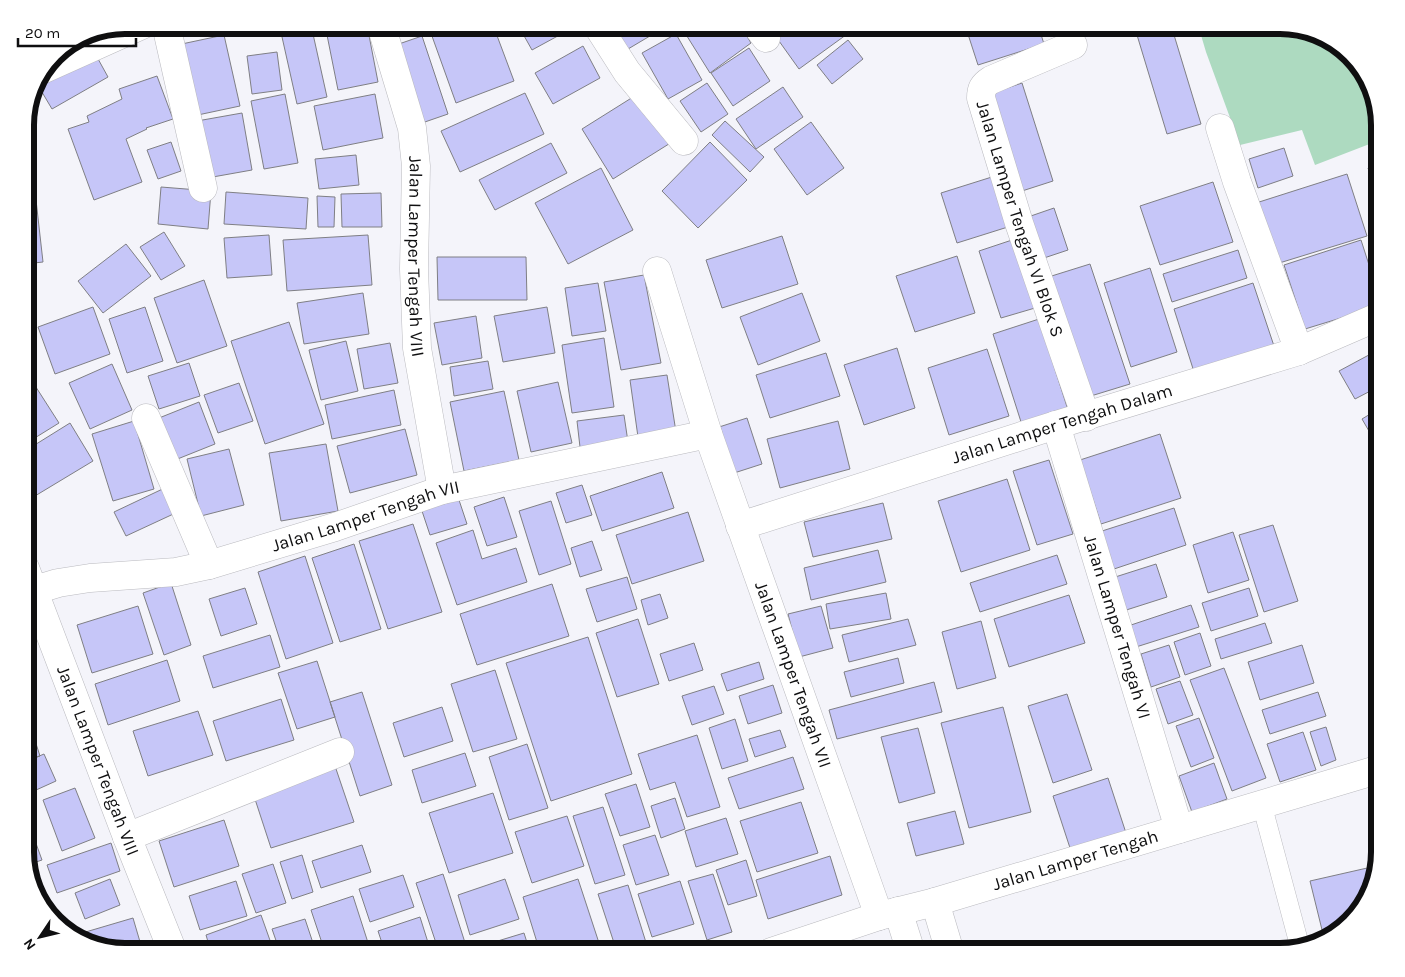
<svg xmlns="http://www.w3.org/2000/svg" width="1405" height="977" font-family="Karla,sans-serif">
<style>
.green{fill:#addac0}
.building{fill:#c6c6f8;stroke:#7f7f84}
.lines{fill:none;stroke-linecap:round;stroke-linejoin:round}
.service-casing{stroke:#bababf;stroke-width:20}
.minor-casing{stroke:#bababf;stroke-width:29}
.secondary-casing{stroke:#bababf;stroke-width:29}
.service{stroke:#fff;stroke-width:19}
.minor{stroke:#fff;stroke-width:28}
.secondary{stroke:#fff;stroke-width:28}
.labels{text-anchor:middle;stroke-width:4;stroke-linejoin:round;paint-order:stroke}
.street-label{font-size:18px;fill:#0f0f10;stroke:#fff}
.rim{fill:none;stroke:#0f0f10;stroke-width:6}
</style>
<rect width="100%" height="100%" fill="#f4f4fa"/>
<path class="green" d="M 1198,25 L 1280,25 L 1336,42 L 1367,75 L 1380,124 L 1380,140 L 1315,165 L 1302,130 L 1240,145 L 1206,52 Z"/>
<path class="building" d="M 293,25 L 311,25 L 327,97 L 297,104 L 280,28 Z
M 325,25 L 367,25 L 378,82 L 338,90 Z
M 428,25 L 493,25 L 514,81 L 456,103 Z
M 518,25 L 578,25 L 532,50 Z
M 607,25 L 657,25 L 660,30 L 623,52 Z
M 680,25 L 740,25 L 751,43 L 710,73 Z
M 771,25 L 845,25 L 850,32 L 799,69 L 769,27 Z
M 965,25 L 1038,25 L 1044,44 L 978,65 Z
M 1049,25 L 1083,25 L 1051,33 Z
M 1171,25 L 1201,124 L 1167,134 L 1137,35 Z
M 676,34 L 702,80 L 668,99 L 642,53 Z
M 224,35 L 240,106 L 193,116 L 177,45 Z
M 422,36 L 448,114 L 419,124 L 393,46 Z
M 848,40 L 863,59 L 832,84 L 817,65 Z
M 583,46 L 600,78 L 553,104 L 535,73 Z
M 92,48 L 108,77 L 52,109 L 36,82 L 38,79 Z
M 749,48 L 770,81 L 733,106 L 711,73 Z
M 277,52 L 282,90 L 252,94 L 247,56 Z
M 157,76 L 173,119 L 146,128 L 147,129 L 126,139 L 142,182 L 94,200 L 68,129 L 89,122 L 87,116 L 122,99 L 119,89 Z
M 707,83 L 728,114 L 701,132 L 680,101 Z
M 1022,83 L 1053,181 L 1022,191 L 992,93 Z
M 783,87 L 803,117 L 756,149 L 736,119 Z
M 641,92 L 672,142 L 613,179 L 582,129 Z
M 525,93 L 544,134 L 460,172 L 441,131 Z
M 285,94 L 298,163 L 264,169 L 251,101 Z
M 375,94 L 383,138 L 323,150 L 314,106 Z
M 242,113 L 252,170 L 207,178 L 197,121 Z
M 725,121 L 764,157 L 750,172 L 712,135 Z
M 811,122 L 844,168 L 807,195 L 774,149 Z
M 171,142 L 181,171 L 158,179 L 147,150 Z
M 710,142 L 747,180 L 698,228 L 662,191 Z
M 551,143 L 567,173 L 495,210 L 479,180 Z
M 1284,148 L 1293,176 L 1258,188 L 1249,159 Z
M 356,155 L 359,185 L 319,189 L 315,159 Z
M 1380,164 L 1380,204 L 1368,168 Z
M 601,168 L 633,230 L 568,264 L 535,203 Z
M 1347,174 L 1367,236 L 1276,264 L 1256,203 Z
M 995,176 L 1011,226 L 957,243 L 941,193 Z
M 1213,182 L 1233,242 L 1160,265 L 1140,206 Z
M 161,187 L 211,191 L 208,229 L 158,224 Z
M 35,191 L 43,262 L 25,264 L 25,192 Z
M 226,192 L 308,198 L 306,229 L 224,224 Z
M 381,193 L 382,227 L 342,227 L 341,194 Z
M 317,196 L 335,197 L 334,227 L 318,227 Z
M 1054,208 L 1068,250 L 1038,260 L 1025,218 Z
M 164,232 L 185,266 L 161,280 L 140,247 Z
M 269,235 L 272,275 L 227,278 L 224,238 Z
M 368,235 L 372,285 L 287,291 L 283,240 Z
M 782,236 L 798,284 L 722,308 L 706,260 Z
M 1012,240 L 1035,308 L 1001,318 L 979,251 Z
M 1361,240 L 1380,299 L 1380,306 L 1305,329 L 1284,265 Z
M 126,244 L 151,276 L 103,313 L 78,281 Z
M 1238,250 L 1247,278 L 1172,302 L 1163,274 Z
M 957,256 L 975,313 L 915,332 L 896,276 Z
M 437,257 L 526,257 L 527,300 L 438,300 Z
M 1090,264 L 1130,384 L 1081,399 L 1042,279 Z
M 1150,268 L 1177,352 L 1131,367 L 1104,283 Z
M 644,275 L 661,363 L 621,370 L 604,282 Z
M 204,280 L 227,346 L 177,363 L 154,298 Z
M 598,283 L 606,331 L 572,336 L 565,288 Z
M 1253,283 L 1275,349 L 1195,375 L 1174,309 Z
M 363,293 L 369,334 L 304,344 L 297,303 Z
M 802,293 L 820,341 L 758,365 L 740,317 Z
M 93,307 L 110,354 L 55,374 L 38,327 Z
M 145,307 L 163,361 L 127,373 L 109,319 Z
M 547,307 L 555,353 L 503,362 L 494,316 Z
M 476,316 L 482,358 L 442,365 L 434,323 Z
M 1039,319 L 1068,410 L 1022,425 L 993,334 Z
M 289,322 L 324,424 L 265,444 L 231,341 Z
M 604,338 L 614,407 L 572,413 L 562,345 Z
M 346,341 L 358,391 L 321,400 L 309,350 Z
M 390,343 L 398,383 L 364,389 L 357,349 Z
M 897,348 L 915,408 L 864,425 L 844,365 Z
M 987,349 L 1009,416 L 949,435 L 928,368 Z
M 1380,349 L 1380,386 L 1355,399 L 1339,371 Z
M 826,353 L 840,396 L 770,418 L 756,375 Z
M 488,361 L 493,389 L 454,396 L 450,367 Z
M 189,363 L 200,396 L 159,409 L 148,376 Z
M 112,364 L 132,410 L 90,429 L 69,383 Z
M 25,370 L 59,423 L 25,444 Z
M 667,375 L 676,432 L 638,437 L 630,380 Z
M 558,382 L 572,443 L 531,452 L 517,391 Z
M 239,383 L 253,421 L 218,433 L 204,395 Z
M 394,390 L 401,425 L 332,439 L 325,405 Z
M 504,391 L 519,460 L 464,471 L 450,402 Z
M 199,402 L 215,444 L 175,460 L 159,418 Z
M 1380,408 L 1380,450 L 1362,419 Z
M 624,415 L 628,442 L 580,447 L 577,421 Z
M 747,418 L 762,464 L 731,474 L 716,428 Z
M 134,421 L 154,489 L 113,501 L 92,434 Z
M 838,421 L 850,469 L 780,488 L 767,439 Z
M 70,423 L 93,461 L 25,502 L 25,451 Z
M 405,429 L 417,475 L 350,493 L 337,446 Z
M 1160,434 L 1181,498 L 1101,524 L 1080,460 Z
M 326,444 L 338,511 L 281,521 L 269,453 Z
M 229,449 L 244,505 L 201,516 L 187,459 Z
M 1049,460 L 1073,534 L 1037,545 L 1013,471 Z
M 662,472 L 674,508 L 602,531 L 590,496 Z
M 1007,479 L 1030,550 L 961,572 L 938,501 Z
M 171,485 L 182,510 L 126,536 L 114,512 Z
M 582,485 L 592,515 L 566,523 L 556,493 Z
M 458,497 L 467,524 L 430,535 L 421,508 Z
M 504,497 L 517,537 L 487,546 L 474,507 Z
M 551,501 L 571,564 L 539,575 L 519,511 Z
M 883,503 L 892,539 L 813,557 L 804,522 Z
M 1174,508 L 1186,545 L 1114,569 L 1102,531 Z
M 688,512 L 704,561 L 632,584 L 616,535 Z
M 413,524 L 442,612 L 388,629 L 359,541 Z
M 1273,525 L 1298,601 L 1264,612 L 1239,535 Z
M 473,530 L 482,559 L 516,548 L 527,582 L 457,605 L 436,543 Z
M 1233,532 L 1249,580 L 1208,593 L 1193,545 Z
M 592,541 L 602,570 L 580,577 L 571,548 Z
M 354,544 L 381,629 L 340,642 L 312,558 Z
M 878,550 L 886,582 L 811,600 L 804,568 Z
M 1057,555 L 1067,584 L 980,612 L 970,583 Z
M 305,556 L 333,643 L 286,659 L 258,572 Z
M 1156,564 L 1167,597 L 1120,612 L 1109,579 Z
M 627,577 L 637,609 L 597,622 L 586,589 Z
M 171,583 L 191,645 L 164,655 L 143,593 Z
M 552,584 L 569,636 L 477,665 L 460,614 Z
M 245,588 L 257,624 L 221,636 L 209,599 Z
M 1249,588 L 1258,616 L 1211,631 L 1202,603 Z
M 886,593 L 891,619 L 830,629 L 826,604 Z
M 660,594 L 668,618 L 648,625 L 641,600 Z
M 1069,595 L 1085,643 L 1009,667 L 994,619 Z
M 1191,605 L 1199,627 L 1136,647 L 1128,626 Z
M 138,606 L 153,654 L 92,673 L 77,625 Z
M 821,606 L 833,648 L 799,657 L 788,614 Z
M 638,619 L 659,684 L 617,697 L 596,633 Z
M 908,619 L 916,645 L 849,662 L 842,635 Z
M 981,621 L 996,678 L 957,689 L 942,632 Z
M 1265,623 L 1272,643 L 1221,659 L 1215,639 Z
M 1200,633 L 1211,666 L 1185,675 L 1174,642 Z
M 270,635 L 280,667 L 213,688 L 203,656 Z
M 588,637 L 632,774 L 551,801 L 506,663 Z
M 694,643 L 703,670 L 669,681 L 660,654 Z
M 1169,645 L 1180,677 L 1151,687 L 1141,654 Z
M 1302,645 L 1314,683 L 1260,700 L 1248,662 Z
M 898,658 L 904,683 L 851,697 L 844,672 Z
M 167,660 L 180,701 L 108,725 L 95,684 Z
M 317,661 L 335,717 L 297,729 L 278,673 Z
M 759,662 L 764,679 L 727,691 L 721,674 Z
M 1224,668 L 1266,778 L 1232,791 L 1190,680 Z
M 495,670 L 517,739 L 473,752 L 451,684 Z
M 1180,681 L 1193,715 L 1168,724 L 1156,689 Z
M 934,682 L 942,712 L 837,739 L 829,710 Z
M 773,685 L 782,713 L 748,724 L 739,696 Z
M 714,686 L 724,714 L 692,725 L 682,696 Z
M 362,692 L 392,785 L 360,796 L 330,702 Z
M 1318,692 L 1326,716 L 1270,734 L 1262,710 Z
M 1067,694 L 1092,770 L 1053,783 L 1028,706 Z
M 281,699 L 294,740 L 226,761 L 213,721 Z
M 442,707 L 453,741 L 404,757 L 393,723 Z
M 1003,707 L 1031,812 L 969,828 L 941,723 Z
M 198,711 L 213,755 L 148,776 L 133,731 Z
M 1199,718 L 1214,758 L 1191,767 L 1176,726 Z
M 735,719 L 748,761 L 722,769 L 709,728 Z
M 30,725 L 40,756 L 25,761 L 25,727 Z
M 1326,727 L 1336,760 L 1321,766 L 1310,732 Z
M 918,728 L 935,793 L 899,803 L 881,737 Z
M 780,730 L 786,747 L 755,757 L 749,739 Z
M 1303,732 L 1316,770 L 1280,782 L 1267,744 Z
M 697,735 L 720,807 L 687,817 L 675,782 L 650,790 L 638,754 Z
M 527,744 L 548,808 L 509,820 L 489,757 Z
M 465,753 L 476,786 L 422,803 L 412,770 Z
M 44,754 L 56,781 L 25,795 L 25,762 Z
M 793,757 L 804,789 L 739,809 L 728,778 Z
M 334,763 L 354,822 L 271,848 L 252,790 Z
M 1214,763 L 1227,799 L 1192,812 L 1179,776 Z
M 1108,778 L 1126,833 L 1071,851 L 1053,796 Z
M 636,784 L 650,827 L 620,836 L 605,794 Z
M 75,788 L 95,838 L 62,851 L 43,800 Z
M 493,793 L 513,853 L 449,873 L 429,813 Z
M 675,798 L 685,829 L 661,838 L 651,806 Z
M 801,802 L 818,853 L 757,872 L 740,821 Z
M 603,807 L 625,875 L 595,884 L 573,816 Z
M 955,811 L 964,844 L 916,856 L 907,823 Z
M 25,813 L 42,860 L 27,865 L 25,859 Z
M 567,816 L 584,866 L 532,883 L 515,832 Z
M 726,818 L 738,854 L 696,867 L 685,831 Z
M 224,820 L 239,866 L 174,887 L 159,841 Z
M 655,835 L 669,875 L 636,885 L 623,845 Z
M 111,843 L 120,871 L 57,893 L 47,865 Z
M 362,845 L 371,872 L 321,888 L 312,861 Z
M 302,855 L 313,892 L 292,899 L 280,862 Z
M 830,856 L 842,895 L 768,919 L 756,880 Z
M 746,860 L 757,896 L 728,905 L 716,870 Z
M 273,864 L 286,903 L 256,913 L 242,874 Z
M 1376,866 L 1363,908 L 1325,942 L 1310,881 Z
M 443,874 L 468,952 L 439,952 L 416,883 Z
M 713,874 L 732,932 L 707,940 L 688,881 Z
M 403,875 L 414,907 L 370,922 L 359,889 Z
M 110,879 L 120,905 L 85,919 L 75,893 Z
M 505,879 L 519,919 L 470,935 L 458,895 Z
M 578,879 L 601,949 L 591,952 L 540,952 L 523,897 Z
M 236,881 L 247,916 L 200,930 L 189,896 Z
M 680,881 L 694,924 L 652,937 L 638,894 Z
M 628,885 L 649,952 L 617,952 L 598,894 Z
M 353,896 L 371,952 L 325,952 L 311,910 Z
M 261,915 L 272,946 L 254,952 L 211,952 L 206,935 Z
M 420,917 L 431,952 L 385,952 L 378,931 Z
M 133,918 L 143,952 L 125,952 L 72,936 Z
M 305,919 L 316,952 L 280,952 L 272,929 Z
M 524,933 L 530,952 L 480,952 L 478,947 Z"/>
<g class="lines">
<g class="service-casing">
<path id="service" d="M 1375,771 L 1380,793
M 1262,805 L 1300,947"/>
</g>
<g class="minor-casing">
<g id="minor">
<path d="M 166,25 L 203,188"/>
<path id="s1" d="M 381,25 L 412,128 L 416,166 L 414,269 L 417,348 L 442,490"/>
<path d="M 597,25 L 627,72 L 684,141"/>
<path d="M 756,25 L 766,38"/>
<path id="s2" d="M 1073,45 L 991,80 C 983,85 981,89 981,98 L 1019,223 L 1086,417"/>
<path d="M 44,69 L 142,25"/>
<path d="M 1220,128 L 1237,182 L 1299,351"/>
<path id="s3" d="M 657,271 L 708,434 L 879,916"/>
<path d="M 146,418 L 209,565"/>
<path id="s4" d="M 1056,425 L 1179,829"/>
<path id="s5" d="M 740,526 L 1056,425 L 1299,351 L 1380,316"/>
<path id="s6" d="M 25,568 L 127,837 L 173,952"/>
<path id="s7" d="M 25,593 L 58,583 L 90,578 L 176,572 L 209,565 L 335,527 L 442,490 L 708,434"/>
<path d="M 127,837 L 340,752"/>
<path d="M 935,902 L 950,952"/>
<path d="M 898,911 L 911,952"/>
</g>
</g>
<g class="secondary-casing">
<g id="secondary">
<path id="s8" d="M 771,952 L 879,916 L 935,902 L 1380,769"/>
</g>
</g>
<use href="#service" class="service"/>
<use href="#minor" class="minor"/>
<use href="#secondary" class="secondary"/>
</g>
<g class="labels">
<g class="street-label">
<text dy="6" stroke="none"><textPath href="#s2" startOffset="238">Jalan Lamper Tengah VI Blok S</textPath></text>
<text dy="6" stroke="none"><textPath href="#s1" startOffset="236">Jalan Lamper Tengah VIII</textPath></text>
<text dy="6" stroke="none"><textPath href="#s5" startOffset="338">Jalan Lamper Tengah Dalam</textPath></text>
<text dy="6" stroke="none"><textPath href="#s7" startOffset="351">Jalan Lamper Tengah VII</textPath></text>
<text dy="6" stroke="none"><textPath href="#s4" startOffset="211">Jalan Lamper Tengah VI</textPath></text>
<text dy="6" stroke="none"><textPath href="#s3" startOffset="426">Jalan Lamper Tengah VII</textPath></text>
<text dy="6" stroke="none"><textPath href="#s6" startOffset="206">Jalan Lamper Tengah VIII</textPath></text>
<text dy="6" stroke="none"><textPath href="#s8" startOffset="318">Jalan Lamper Tengah</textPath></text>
</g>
</g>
<path d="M0 0H1405V977H0ZM125 34H1280A91 91 0 0 1 1371 125V852A91 91 0 0 1 1280 943H125A91 91 0 0 1 34 852V125A91 91 0 0 1 125 34Z" fill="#fff" fill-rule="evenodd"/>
<path class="rim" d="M125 34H1280A91 91 0 0 1 1371 125V852A91 91 0 0 1 1280 943H125A91 91 0 0 1 34 852V125A91 91 0 0 1 125 34Z"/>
<g transform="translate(40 937) rotate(235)" stroke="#ffffff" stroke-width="4" paint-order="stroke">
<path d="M0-4L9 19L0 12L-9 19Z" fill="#0f0f10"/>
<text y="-8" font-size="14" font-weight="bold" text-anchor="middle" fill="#0f0f10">N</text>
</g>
<path d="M18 38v8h118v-8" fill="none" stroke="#0f0f10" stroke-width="2.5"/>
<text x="25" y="38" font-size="15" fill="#0f0f10" stroke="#ffffff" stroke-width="4" paint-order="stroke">20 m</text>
</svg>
